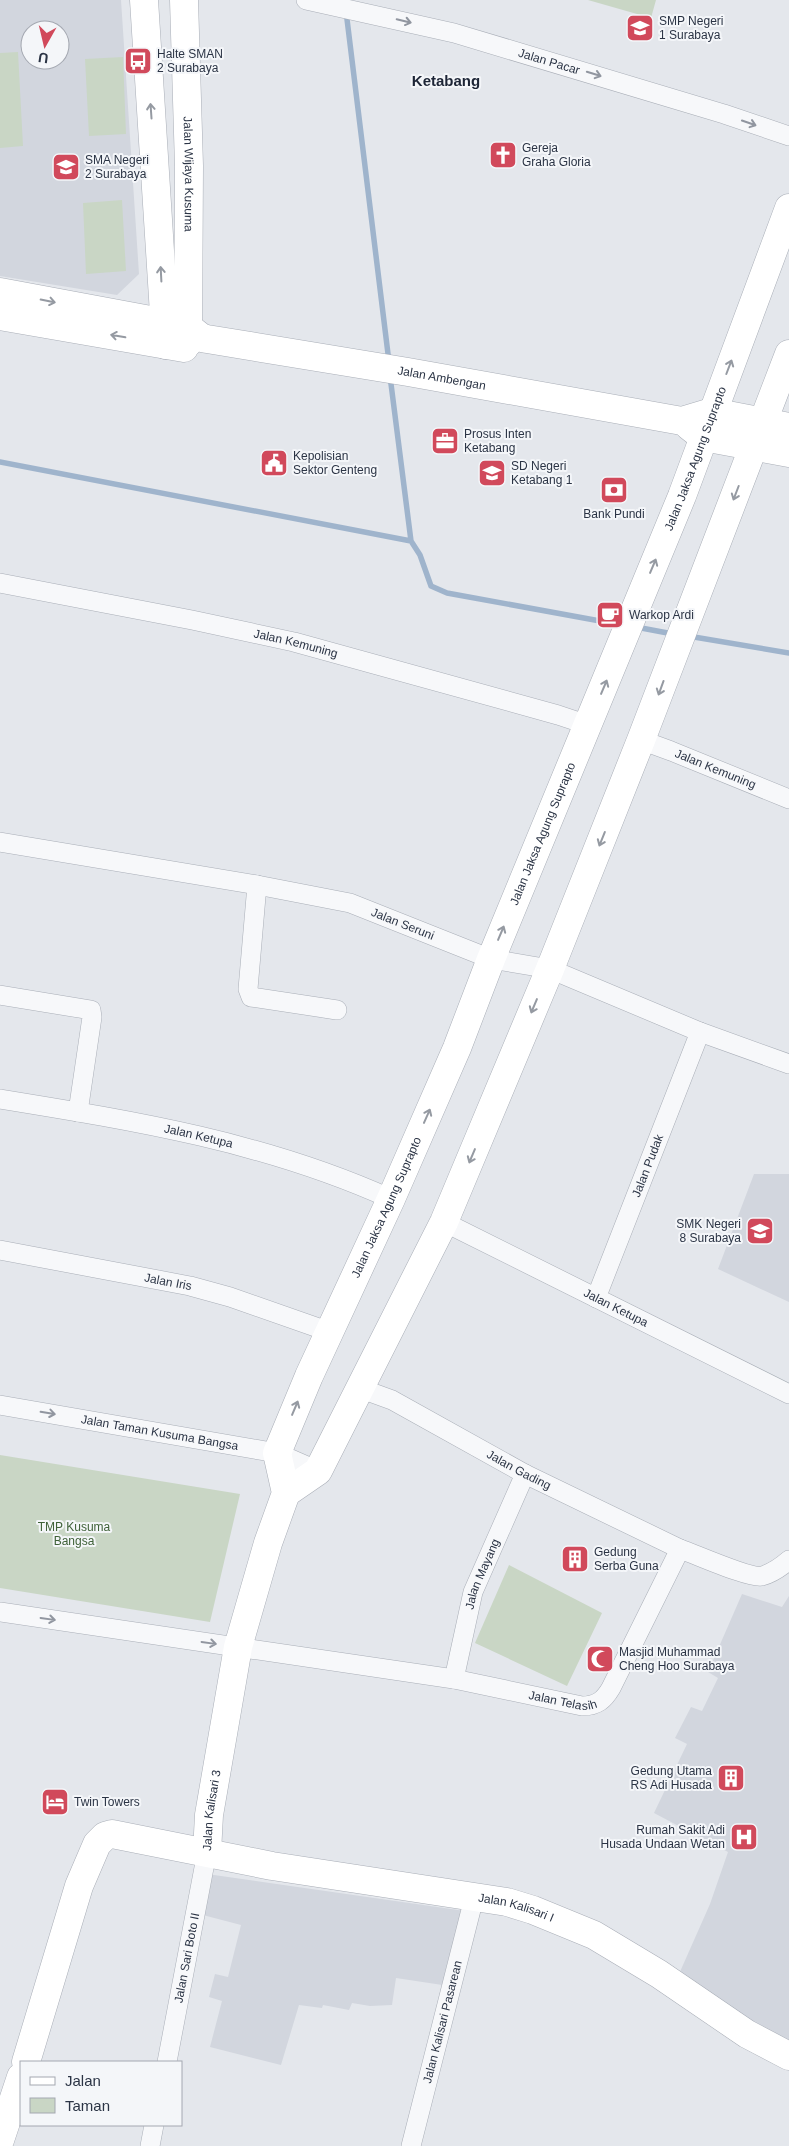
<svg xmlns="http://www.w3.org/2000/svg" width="789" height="2146" font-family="Helvetica,sans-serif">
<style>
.built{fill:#d2d6de;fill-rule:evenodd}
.green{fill:#c9d6c5}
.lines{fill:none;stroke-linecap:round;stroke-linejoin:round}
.stream{stroke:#9fb4cc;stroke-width:5.5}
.street-casing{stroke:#a9aeb7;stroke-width:20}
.secondary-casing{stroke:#a9aeb7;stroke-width:29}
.street{stroke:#f7f8fa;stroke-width:19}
.secondary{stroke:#fff;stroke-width:28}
.oneway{stroke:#9196a0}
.oneway2{stroke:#959aa2}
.labels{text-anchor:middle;stroke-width:4;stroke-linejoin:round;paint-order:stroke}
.poi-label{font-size:12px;fill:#2b3445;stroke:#f4f6f9;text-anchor:start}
.street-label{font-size:12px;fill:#2b3445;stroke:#f4f6f9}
.park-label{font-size:12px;fill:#3f6138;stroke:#f4f6f9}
.quarter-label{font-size:15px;font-weight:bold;fill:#1d2536;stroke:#f4f6f9}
</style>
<rect width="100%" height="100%" fill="#e4e7ec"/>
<path class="built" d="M 0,0 L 121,0 L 139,274 L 117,295 L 0,276 ZM 30,30 L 60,30 L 60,60 L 30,60 Z
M 754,1174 L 789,1174 L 789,1302 L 718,1269 Z
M 742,1594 L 782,1607 L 789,1596 L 789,2049 L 679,1974 L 710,1904 L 728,1852 L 654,1813 L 687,1744 L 675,1738 L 691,1707 L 702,1711 L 718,1678 L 708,1672 Z
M 207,1874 L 465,1911 L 449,1986 L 396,1978 L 392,2005 L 370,2006 L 352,2003 L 349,2010 L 323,2005 L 322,2008 L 299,2005 L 281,2065 L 210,2047 L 222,2001 L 209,1997 L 215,1974 L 228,1977 L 241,1925 L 199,1914 Z"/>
<path class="green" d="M 588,0 L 656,0 L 651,18 Z
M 18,52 L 23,146 L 0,148 L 0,53 Z
M 123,57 L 126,134 L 89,136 L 85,59 Z
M 122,200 L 126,271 L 86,274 L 83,203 Z
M 0,1455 L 240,1494 L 210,1622 L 0,1588 Z
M 509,1565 L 602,1613 L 567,1686 L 475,1643 Z"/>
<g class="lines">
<path class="stream" d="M 346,11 L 389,362
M 390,376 L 411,541 L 420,555 L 431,586 L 447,593 L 622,625
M 0,462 L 411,541
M 636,627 L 673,634
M 688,636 L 789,653"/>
<g class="street-casing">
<g id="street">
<path id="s1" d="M 306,0 L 454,33 L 724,114 L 789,136"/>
<path id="s2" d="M 0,583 L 192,620 L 294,642 L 558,715 L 588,725"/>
<path id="s3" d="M 641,740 L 671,751 L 789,799"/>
<path id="s4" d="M 0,842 L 257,885 L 350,903 L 491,959 L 550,969 L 700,1032 L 789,1064"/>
<path d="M 257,885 L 248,989 L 251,997 L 337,1010"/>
<path d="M 0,995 L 91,1010 L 92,1017 L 78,1112"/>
<path id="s5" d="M 0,1099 C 135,1121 265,1142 391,1199"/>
<path id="s6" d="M 444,1222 L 789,1394"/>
<path id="s7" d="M 0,1250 L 190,1286 L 230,1297 L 330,1332"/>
<path id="s8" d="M 596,1298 L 700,1032"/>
<path id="s9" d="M 359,1388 L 392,1400 L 525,1474 L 680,1549"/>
<path id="s10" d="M 0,1405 L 277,1453 L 318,1471"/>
<path id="s11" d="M 0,1612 L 454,1679 L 582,1706 C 597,1706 604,1700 611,1688 L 680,1549 C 695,1554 750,1579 762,1576 C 772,1573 781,1567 789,1560"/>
<path id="s12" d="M 454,1679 L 473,1592 L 525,1474"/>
<path id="s13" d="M 167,2062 L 207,1852"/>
<path d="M 150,2146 L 154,2125"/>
<path id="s14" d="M 411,2146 L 474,1898"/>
</g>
</g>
<g class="secondary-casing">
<g id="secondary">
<path d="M 144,0 L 166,345"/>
<path id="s15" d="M 184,0 L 189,166 L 188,343"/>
<path id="s16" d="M 0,292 L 188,327 L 202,338 L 207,339 L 408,372 L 682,421 L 712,412 L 789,427"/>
<path d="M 0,316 L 184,348"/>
<path d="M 689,426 L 703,437 L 789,453"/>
<path d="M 286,1493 L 318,1471 L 444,1222 L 550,969 L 641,740 L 789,354"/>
<path id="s17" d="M 207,1852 L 209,1815 L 238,1647 L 268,1543 L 286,1493 L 277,1453 L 309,1376 L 391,1199 L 457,1048 L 491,959 L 682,496 L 789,208"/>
<path id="s18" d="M 26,2062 L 79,1886 L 97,1844 L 105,1836 L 112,1834 L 272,1866 L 507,1902 L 533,1910 L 594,1935 L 659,1974 L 747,2034 L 789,2056"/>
<path d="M 0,2140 L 21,2077"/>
</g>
</g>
<use href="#street" class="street"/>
<use href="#secondary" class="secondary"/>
</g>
<defs><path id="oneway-shaft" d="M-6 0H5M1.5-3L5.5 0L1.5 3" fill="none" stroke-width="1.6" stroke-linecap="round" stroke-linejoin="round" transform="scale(1.25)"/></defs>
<g class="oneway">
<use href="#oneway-shaft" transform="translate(404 21) rotate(13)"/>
<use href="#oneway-shaft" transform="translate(594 74) rotate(17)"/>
<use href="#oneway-shaft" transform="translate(749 123) rotate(19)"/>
<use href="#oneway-shaft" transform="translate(48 1413) rotate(9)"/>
<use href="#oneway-shaft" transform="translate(48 1619) rotate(8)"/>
<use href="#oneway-shaft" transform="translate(209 1643) rotate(8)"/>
</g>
<g class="oneway2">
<use href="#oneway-shaft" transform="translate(151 111) rotate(-94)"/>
<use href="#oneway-shaft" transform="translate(161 274) rotate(-93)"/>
<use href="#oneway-shaft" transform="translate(48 301) rotate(11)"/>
<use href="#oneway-shaft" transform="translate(118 336) rotate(-170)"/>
<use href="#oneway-shaft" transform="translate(729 367) rotate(-69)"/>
<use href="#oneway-shaft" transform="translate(736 493) rotate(111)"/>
<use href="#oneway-shaft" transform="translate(653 566) rotate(-67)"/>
<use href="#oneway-shaft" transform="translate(604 687) rotate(-67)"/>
<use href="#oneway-shaft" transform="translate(661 688) rotate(110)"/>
<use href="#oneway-shaft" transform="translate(602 839) rotate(112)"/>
<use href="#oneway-shaft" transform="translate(501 933) rotate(-67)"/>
<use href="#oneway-shaft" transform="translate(534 1006) rotate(113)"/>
<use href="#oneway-shaft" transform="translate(427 1116) rotate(-66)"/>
<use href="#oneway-shaft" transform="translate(472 1156) rotate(113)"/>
<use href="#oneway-shaft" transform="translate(295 1408) rotate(-67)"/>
</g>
<defs>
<g id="school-square" transform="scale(1.4375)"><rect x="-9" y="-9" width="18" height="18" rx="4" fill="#d1495b" stroke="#f4f6f9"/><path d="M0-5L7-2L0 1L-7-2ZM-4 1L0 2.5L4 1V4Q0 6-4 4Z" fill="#fff"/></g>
<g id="bus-square" transform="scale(1.4375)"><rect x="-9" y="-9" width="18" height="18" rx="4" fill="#d1495b" stroke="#f4f6f9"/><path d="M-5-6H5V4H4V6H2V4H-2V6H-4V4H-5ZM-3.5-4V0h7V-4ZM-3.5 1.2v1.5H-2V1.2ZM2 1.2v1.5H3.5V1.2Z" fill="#fff"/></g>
<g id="church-square" transform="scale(1.4375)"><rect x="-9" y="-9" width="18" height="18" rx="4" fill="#d1495b" stroke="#f4f6f9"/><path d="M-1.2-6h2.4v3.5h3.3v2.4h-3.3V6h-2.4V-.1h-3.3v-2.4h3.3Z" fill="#fff"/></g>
<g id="office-square" transform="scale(1.4375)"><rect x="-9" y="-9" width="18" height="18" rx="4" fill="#d1495b" stroke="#f4f6f9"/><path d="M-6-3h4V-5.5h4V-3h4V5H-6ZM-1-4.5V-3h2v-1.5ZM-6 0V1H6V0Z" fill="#fff"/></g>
<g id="civic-square" transform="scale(1.4375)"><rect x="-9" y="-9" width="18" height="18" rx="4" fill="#d1495b" stroke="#f4f6f9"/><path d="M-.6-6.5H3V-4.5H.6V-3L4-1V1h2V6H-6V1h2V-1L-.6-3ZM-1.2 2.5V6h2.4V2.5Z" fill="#fff"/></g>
<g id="bank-square" transform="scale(1.4375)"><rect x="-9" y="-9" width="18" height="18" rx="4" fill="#d1495b" stroke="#f4f6f9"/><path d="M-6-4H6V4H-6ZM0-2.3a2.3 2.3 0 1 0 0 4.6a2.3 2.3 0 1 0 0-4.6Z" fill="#fff"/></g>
<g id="cafe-square" transform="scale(1.4375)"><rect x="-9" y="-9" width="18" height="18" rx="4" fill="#d1495b" stroke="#f4f6f9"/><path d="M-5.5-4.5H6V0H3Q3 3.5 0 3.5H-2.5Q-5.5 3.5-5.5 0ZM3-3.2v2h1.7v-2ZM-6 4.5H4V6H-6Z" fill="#fff"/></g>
<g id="building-square" transform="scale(1.4375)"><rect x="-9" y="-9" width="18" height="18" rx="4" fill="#d1495b" stroke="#f4f6f9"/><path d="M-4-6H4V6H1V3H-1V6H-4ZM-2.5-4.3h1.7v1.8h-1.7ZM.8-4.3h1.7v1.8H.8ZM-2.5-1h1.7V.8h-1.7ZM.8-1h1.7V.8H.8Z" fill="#fff"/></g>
<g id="mosque-square" transform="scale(1.4375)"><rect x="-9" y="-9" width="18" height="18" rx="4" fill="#d1495b" stroke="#f4f6f9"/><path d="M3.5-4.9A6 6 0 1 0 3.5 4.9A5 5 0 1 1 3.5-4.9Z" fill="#fff"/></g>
<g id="hotel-square" transform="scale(1.4375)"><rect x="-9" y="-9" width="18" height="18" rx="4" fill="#d1495b" stroke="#f4f6f9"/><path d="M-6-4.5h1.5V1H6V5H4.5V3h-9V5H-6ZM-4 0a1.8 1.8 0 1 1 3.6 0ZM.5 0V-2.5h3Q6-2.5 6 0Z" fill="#fff"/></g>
<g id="hospital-square" transform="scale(1.4375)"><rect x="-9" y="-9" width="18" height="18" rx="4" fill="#d1495b" stroke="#f4f6f9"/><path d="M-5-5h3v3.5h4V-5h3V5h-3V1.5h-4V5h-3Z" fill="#fff"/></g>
</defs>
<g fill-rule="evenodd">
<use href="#school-square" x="640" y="28"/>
<use href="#bus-square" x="138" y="61"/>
<use href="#church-square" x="503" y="155"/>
<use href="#school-square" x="66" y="167"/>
<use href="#office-square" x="445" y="441"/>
<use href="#civic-square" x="274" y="463"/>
<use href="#school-square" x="492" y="473"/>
<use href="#bank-square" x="614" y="490"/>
<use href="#cafe-square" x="610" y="615"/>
<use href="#school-square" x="760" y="1231"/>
<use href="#building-square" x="575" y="1559"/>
<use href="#mosque-square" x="600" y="1659"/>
<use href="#building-square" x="731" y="1778"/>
<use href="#hotel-square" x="55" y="1802"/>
<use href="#hospital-square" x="744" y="1837"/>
</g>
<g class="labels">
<g class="poi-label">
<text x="659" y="25">SMP Negeri<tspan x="659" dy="14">1 Surabaya</tspan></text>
<text x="157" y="58">Halte SMAN<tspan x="157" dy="14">2 Surabaya</tspan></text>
<text x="522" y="152">Gereja<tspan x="522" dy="14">Graha Gloria</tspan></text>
<text x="85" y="164">SMA Negeri<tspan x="85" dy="14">2 Surabaya</tspan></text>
<text x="464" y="438">Prosus Inten<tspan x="464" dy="14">Ketabang</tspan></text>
<text x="293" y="460">Kepolisian<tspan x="293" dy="14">Sektor Genteng</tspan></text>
<text x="511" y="470">SD Negeri<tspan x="511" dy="14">Ketabang 1</tspan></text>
<text x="614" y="518" text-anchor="middle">Bank Pundi</text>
<text x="629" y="619">Warkop Ardi</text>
<text x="741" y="1228" text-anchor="end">SMK Negeri<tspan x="741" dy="14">8 Surabaya</tspan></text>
<text x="594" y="1556">Gedung<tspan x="594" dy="14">Serba Guna</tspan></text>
<text x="619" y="1656">Masjid Muhammad<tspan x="619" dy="14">Cheng Hoo Surabaya</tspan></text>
<text x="712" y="1775" text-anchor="end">Gedung Utama<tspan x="712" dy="14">RS Adi Husada</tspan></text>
<text x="74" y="1806">Twin Towers</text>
<text x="725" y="1834" text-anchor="end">Rumah Sakit Adi<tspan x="725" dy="14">Husada Undaan Wetan</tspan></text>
</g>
<g class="street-label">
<text dy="4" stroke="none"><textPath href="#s1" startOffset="251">Jalan Pacar</textPath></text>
<text dy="4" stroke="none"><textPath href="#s15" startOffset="174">Jalan Wijaya Kusuma</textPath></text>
<text dy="4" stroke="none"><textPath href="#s16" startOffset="452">Jalan Ambengan</textPath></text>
<text dy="4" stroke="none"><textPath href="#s17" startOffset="1489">Jalan Jaksa Agung Suprapto</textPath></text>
<text dy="4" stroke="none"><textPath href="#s2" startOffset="302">Jalan Kemuning</textPath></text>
<text dy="4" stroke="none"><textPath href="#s3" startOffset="80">Jalan Kemuning</textPath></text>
<text dy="4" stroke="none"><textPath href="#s17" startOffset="1084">Jalan Jaksa Agung Suprapto</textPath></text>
<text dy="4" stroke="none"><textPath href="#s4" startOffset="412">Jalan Seruni</textPath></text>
<text dy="4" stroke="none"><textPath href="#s5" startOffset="202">Jalan Ketupa</textPath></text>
<text dy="4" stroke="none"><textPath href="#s8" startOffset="142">Jalan Pudak</textPath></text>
<text dy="4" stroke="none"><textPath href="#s17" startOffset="679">Jalan Jaksa Agung Suprapto</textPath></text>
<text dy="4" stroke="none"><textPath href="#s7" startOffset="171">Jalan Iris</textPath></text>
<text dy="4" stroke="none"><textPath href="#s6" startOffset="192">Jalan Ketupa</textPath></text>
<text dy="4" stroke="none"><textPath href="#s10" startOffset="162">Jalan Taman Kusuma Bangsa</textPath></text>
<text dy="4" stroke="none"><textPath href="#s9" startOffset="180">Jalan Gading</textPath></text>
<text dy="4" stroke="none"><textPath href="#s12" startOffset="109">Jalan Mayang</textPath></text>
<text dy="4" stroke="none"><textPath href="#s11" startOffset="570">Jalan Telasih</textPath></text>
<text dy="4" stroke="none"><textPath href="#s17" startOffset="42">Jalan Kalisari 3</textPath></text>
<text dy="4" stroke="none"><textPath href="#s18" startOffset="659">Jalan Kalisari I</textPath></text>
<text dy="4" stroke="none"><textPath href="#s13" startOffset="106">Jalan Sari Boto II</textPath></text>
<text dy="4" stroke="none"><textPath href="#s14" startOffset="128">Jalan Kalisari Pasarean</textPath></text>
</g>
<g class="park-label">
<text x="74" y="1531">TMP Kusuma<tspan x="74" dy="14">Bangsa</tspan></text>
</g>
<g class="quarter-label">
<text x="446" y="86">Ketabang</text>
</g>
</g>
<rect x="20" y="2061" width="162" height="65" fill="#f4f6f9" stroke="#a4a8b1"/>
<rect x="30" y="2077" width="25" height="8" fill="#ffffff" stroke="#a4a8b1"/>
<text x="65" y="2086" font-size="15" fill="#2b3445">Jalan</text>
<rect x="30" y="2098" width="25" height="15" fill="#c9d6c5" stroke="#a4a8b1"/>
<text x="65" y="2111" font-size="15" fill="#2b3445">Taman</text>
<g transform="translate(45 45) rotate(188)"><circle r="24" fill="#f4f6f9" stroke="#a4a8b1"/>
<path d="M0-4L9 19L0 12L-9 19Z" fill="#d1495b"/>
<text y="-8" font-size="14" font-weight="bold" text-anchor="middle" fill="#2b3445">U</text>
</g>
</svg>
